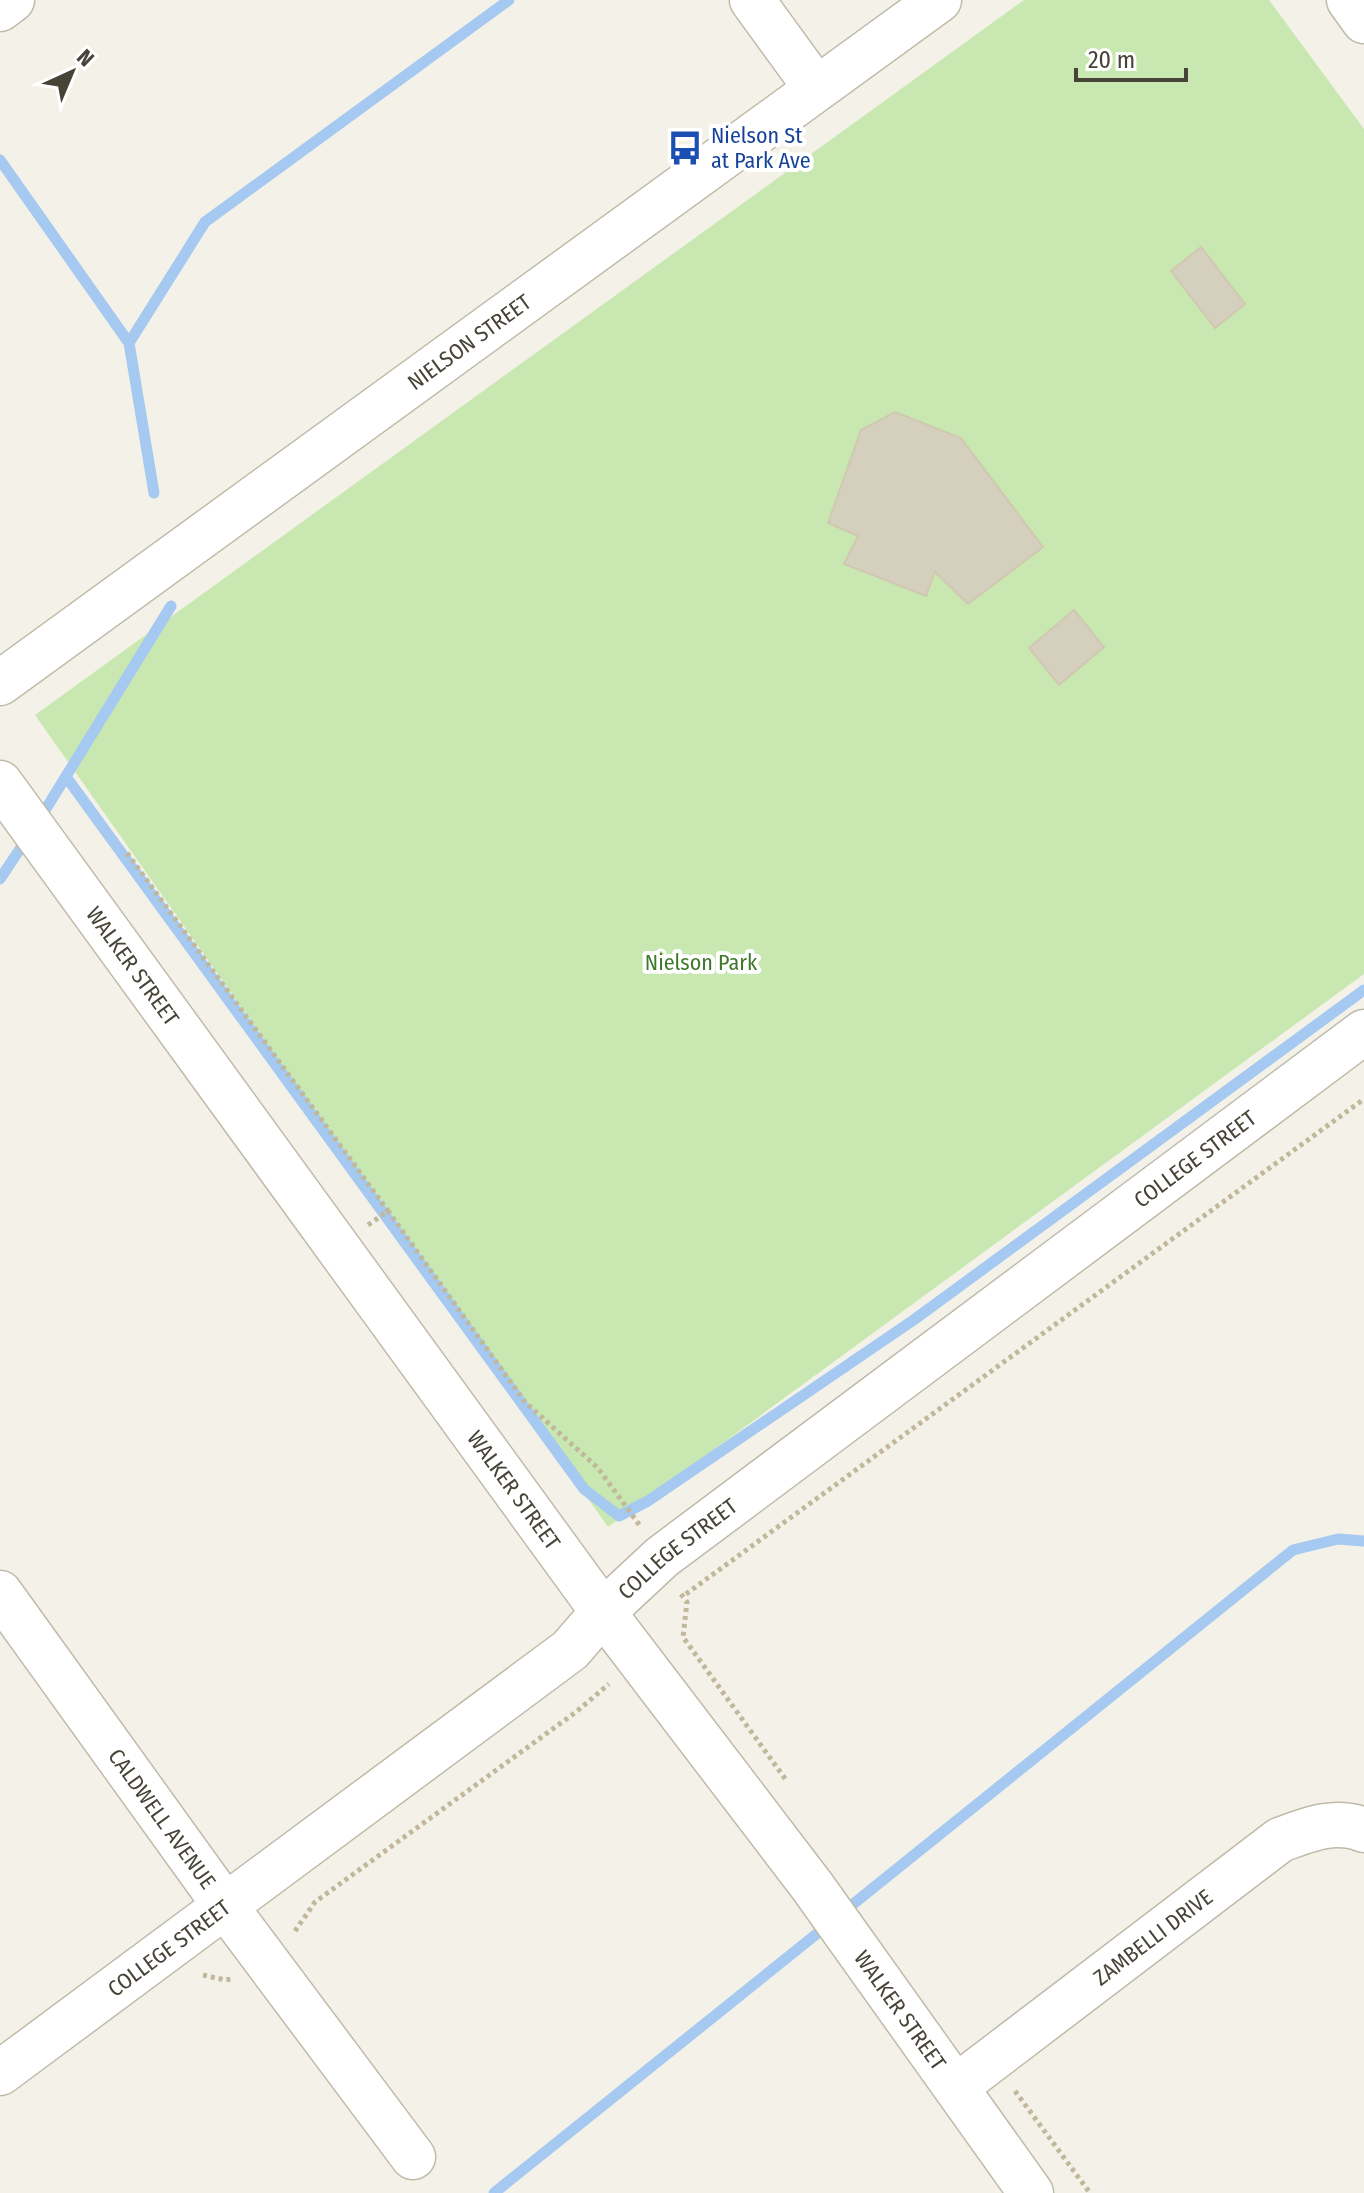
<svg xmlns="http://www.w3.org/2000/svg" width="1364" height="2193" font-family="'Fira Sans Condensed',sans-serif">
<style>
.green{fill:#c9e8b1}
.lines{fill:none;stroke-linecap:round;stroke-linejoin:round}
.stream{stroke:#a5c9f0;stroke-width:11}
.building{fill:#d5cfbd;stroke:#d0c8b1;stroke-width:2}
.minor-casing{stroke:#bfbbaa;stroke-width:47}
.path{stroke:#c1b89c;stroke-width:5;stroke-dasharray:4 4;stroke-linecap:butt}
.minor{stroke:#fff;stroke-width:44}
.labels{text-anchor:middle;stroke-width:8;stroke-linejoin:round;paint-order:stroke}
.transit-label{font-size:22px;fill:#164399;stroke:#fff;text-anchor:start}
.street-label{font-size:22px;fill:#474337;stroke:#fff}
.park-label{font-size:22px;fill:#3f792a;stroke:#fff}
</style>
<rect width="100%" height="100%" fill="#f4f2e8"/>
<path class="green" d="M 1024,0 L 1269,0 L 1364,129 L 1364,974 L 608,1527 L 35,715 Z"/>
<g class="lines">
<path class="stream" d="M 0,160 L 129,343
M 154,493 L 129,343 L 205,222 L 509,0
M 67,778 L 584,1489 L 619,1516 L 648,1501 L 915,1319 L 1364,990
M 39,820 L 171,606
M 0,879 L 28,837
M 842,1913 L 1293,1550 L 1338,1539 L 1364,1541
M 494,2193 L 829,1924"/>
</g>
<path class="building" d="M 1201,247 L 1245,304 L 1215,328 L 1171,271 Z
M 895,412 L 961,438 L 1043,547 L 968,604 L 935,572 L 926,596 L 844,564 L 858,536 L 828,523 L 861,430 Z
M 1074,610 L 1104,647 L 1059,685 L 1029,648 Z"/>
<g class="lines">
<g class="minor-casing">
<g id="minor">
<path d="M 752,0 L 816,88"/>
<path d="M 1349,0 L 1364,21"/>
<path d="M 0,9 L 12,0"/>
<path id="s1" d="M 0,683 L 939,0"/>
<path id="s2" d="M 0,783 L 603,1612 L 812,1886 L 1031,2193"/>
<path id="s3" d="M 0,1593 L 226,1907 L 413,2157"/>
<path id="s4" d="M 0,2073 L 570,1650 L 603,1612 L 662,1557 L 1364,1032"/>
<path id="s5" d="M 957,2086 L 1280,1840 C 1307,1830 1335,1818 1364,1830"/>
</g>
</g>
<path class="path" d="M 127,853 L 388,1211
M 368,1225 L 388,1211 L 525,1402 L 598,1468 L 640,1526
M 681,1594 L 687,1602 L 683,1637 L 786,1780
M 686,1594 L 1364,1099
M 295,1931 L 315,1902 L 576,1712 L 609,1684
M 203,1975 L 225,1980 L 231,1979
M 1015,2091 L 1090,2193"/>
<use href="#minor" class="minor"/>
</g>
<defs>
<g id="bus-bare" transform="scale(2.76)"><path d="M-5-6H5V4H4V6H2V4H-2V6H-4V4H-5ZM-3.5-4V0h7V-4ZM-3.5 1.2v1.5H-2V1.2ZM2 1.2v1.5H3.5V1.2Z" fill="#1a4fb4" stroke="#fff" stroke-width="2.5" paint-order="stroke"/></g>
</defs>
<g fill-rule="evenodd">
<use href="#bus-bare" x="685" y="148"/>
</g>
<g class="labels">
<g class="transit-label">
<text x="711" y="143">Nielson St<tspan x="711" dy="25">at Park Ave</tspan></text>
</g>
<g class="street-label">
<text dy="8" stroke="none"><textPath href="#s1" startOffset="580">NIELSON STREET</textPath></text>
<text dy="8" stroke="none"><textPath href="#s2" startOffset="226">WALKER STREET</textPath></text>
<text dy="8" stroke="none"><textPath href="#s4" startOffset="1506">COLLEGE STREET</textPath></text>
<text dy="8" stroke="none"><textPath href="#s2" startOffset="874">WALKER STREET</textPath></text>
<text dy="8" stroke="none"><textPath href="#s4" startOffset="858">COLLEGE STREET</textPath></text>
<text dy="8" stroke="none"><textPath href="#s3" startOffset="278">CALDWELL AVENUE</textPath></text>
<text dy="8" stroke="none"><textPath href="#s5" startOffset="246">ZAMBELLI DRIVE</textPath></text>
<text dy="8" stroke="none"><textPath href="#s4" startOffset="210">COLLEGE STREET</textPath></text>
<text dy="8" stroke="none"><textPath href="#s2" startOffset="1522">WALKER STREET</textPath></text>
</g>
<g class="park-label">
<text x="701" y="970">Nielson Park</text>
</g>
</g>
<g transform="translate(72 72) rotate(44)" stroke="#ffffff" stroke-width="6" paint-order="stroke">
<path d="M0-6L14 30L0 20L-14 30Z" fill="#474337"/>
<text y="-12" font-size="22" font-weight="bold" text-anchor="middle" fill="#474337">N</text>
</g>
<path d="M1076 68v12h110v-12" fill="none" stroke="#474337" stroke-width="4"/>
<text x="1088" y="68" font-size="24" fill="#474337" stroke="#ffffff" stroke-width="6" paint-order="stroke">20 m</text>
</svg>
